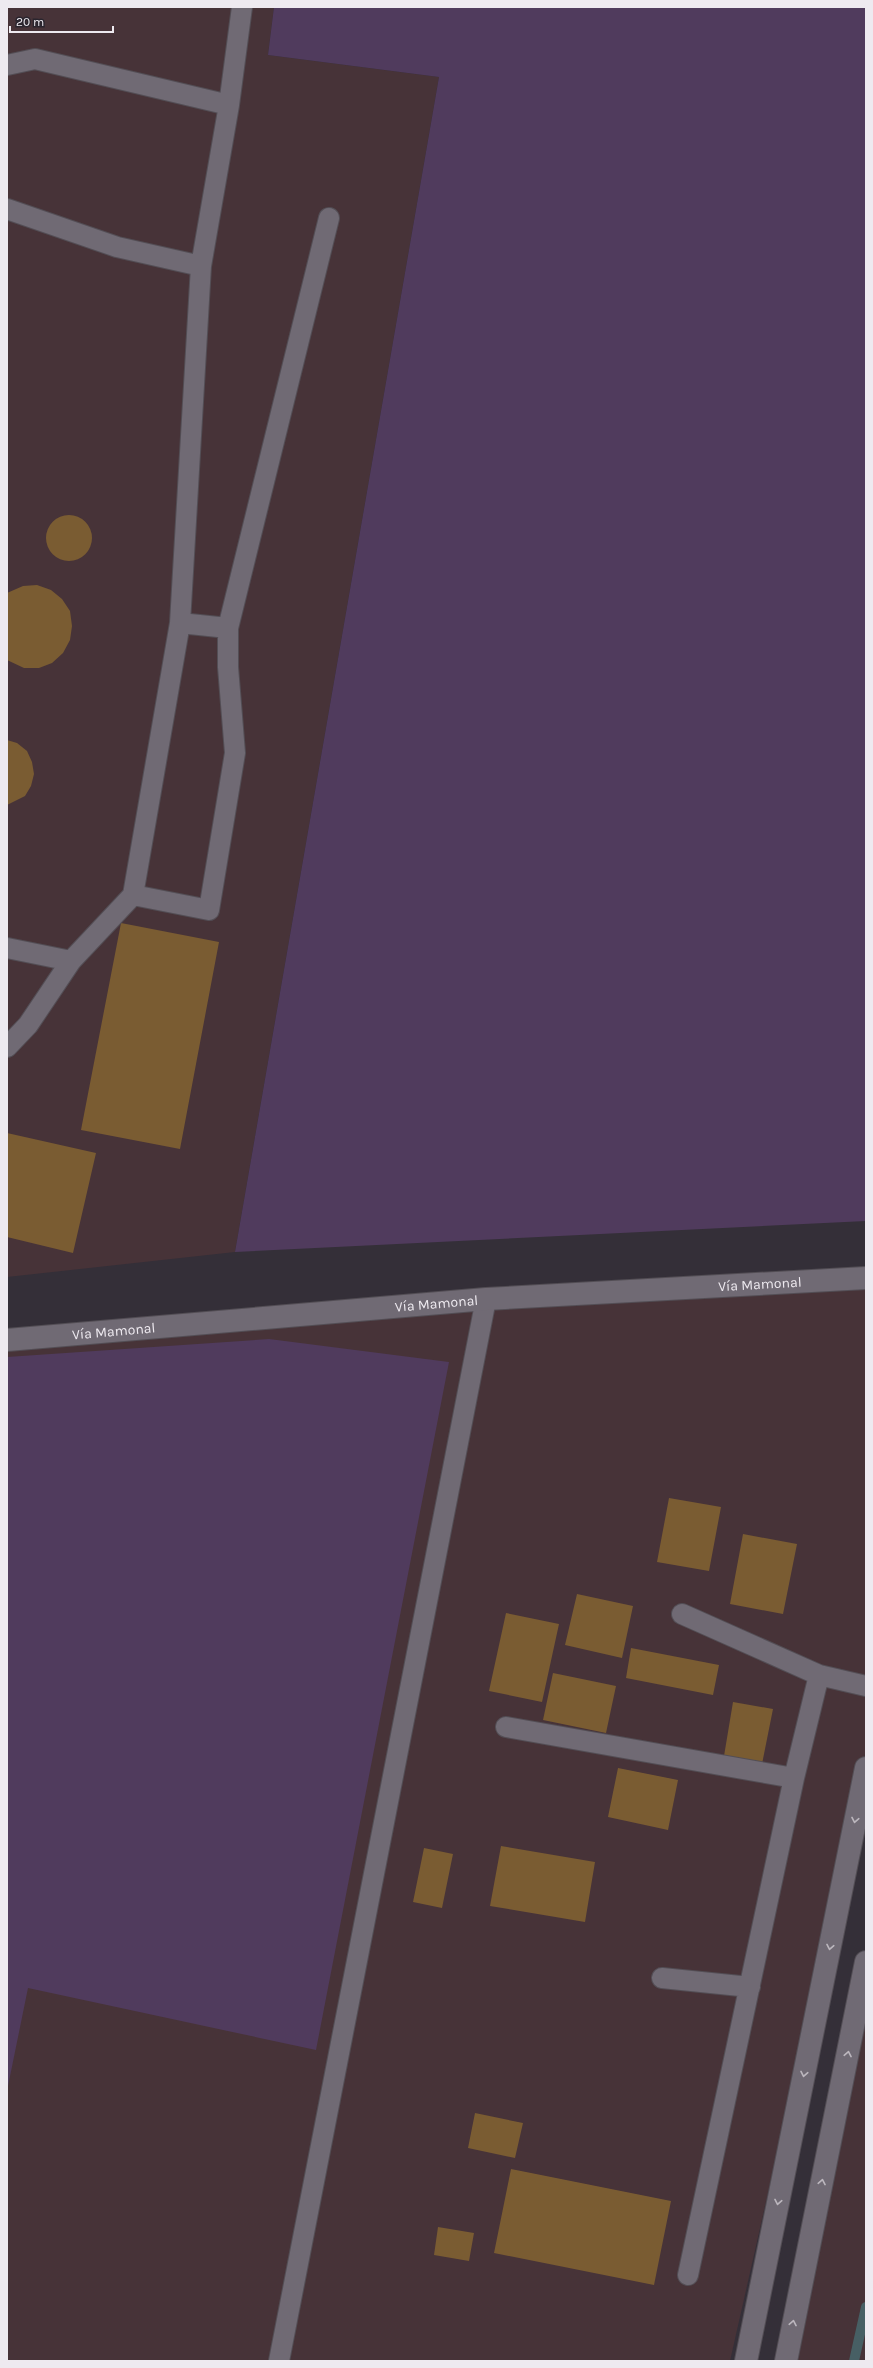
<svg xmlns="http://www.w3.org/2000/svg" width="873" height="2368" font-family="Karla,sans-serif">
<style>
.industrial{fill:#473338}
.green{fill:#503b5d}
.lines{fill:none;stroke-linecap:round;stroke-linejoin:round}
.stream{stroke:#475f64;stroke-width:10}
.building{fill:#7a5c32}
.service-casing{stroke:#534e55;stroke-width:22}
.minor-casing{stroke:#534e55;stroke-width:24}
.tertiary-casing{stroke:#534e55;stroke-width:24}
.service{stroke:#706a74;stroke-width:20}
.minor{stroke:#706a74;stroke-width:22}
.tertiary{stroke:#706a74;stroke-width:22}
.oneway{stroke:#bcb7be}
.labels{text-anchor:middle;stroke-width:4;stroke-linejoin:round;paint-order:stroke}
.street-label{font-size:14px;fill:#eeeaf0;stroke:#2a252e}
</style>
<rect width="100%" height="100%" fill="#342f38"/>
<path class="industrial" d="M 7,7 L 274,7 L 268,55 L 439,77 L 235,1252 L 7,1277 Z
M 866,1278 L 866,1759 L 730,2361 L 7,2361 L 7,1336 Z
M 866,1991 L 866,2361 L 785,2361 Z"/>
<path class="green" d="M 274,7 L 866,7 L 866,1221 L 235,1252 L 439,77 L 268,55 Z
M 269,1339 L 449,1362 L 316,2050 L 28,1988 L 7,2091 L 7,1357 Z"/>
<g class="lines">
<path class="stream" d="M 854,2361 L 866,2307"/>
</g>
<path class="building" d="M46 538a23 23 0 1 1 46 0a23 23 0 1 1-46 0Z
M 37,585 L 51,590 L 62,599 L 70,611 L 72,626 L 70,640 L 63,653 L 52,663 L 39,668 L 24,668 L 7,660 L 7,593 L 23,586 Z
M 7,740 L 17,743 L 27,751 L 32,762 L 34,774 L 31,786 L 25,796 L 7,805 Z
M 121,923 L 219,942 L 180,1149 L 81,1130 Z
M 7,1133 L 96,1153 L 73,1253 L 7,1237 Z
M 669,1498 L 721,1507 L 709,1571 L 657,1562 Z
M 743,1534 L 797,1544 L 783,1614 L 730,1604 Z
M 577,1594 L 633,1606 L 622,1658 L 565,1645 Z
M 506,1613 L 559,1624 L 542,1702 L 489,1691 Z
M 631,1648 L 719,1665 L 713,1695 L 626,1678 Z
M 553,1673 L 616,1686 L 606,1733 L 543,1720 Z
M 733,1702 L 773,1709 L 762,1764 L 724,1756 Z
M 618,1768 L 678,1780 L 668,1830 L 608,1817 Z
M 501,1846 L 595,1862 L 585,1922 L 490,1906 Z
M 424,1848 L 453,1854 L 442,1908 L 413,1902 Z
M 475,2113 L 523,2123 L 515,2158 L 468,2148 Z
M 511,2169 L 671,2201 L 654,2285 L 494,2253 Z
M 438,2227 L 474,2233 L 469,2261 L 434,2255 Z"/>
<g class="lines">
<g class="service-casing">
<path id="service" d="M 7,65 L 35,59 L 229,105
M 7,209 L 117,247 L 201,266
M 228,628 L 329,218
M 133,895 L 209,910 L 235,753 L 228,667 L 228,628 L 180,623
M 7,948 L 71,961
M 7,1047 L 28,1025 L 71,961 L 133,895 L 180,623 L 201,266 L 229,105 L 242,7
M 682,1614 L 819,1675
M 506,1727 L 794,1778
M 662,1978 L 750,1987
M 688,2275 L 794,1778 L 819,1675 L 866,1686
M 279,2361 L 486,1299"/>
</g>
<g class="minor-casing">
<path id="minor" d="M 746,2361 L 866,1768
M 786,2361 L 866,1962"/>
</g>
<g class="tertiary-casing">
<g id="tertiary">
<path id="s1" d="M 7,1340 L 486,1299 L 866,1278"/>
</g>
</g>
<use href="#service" class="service"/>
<use href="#minor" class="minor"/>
<use href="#tertiary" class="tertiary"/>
</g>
<defs><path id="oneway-chevron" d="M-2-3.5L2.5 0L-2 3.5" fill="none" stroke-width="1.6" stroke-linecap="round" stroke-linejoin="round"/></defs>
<g class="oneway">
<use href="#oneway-chevron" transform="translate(855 1820) rotate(101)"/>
<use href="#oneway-chevron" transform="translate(830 1947) rotate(101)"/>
<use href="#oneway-chevron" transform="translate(848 2054) rotate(-79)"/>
<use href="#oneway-chevron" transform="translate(804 2074) rotate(101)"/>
<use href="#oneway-chevron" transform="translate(822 2182) rotate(-79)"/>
<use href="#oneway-chevron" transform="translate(778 2202) rotate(101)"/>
<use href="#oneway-chevron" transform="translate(793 2323) rotate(-79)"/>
</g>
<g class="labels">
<g class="street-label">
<text dy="5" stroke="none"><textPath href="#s1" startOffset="755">Vía Mamonal</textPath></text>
<text dy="5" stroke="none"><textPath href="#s1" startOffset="431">Vía Mamonal</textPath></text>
<text dy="5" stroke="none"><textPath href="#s1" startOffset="107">Vía Mamonal</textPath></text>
</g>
</g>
<rect width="873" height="2368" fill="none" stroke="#eeeaf0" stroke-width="16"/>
<path d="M10 26v6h103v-6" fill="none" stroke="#eeeaf0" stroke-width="2"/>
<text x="16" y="26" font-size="12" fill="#eeeaf0" stroke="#2a252e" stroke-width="3" paint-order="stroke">20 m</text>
</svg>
